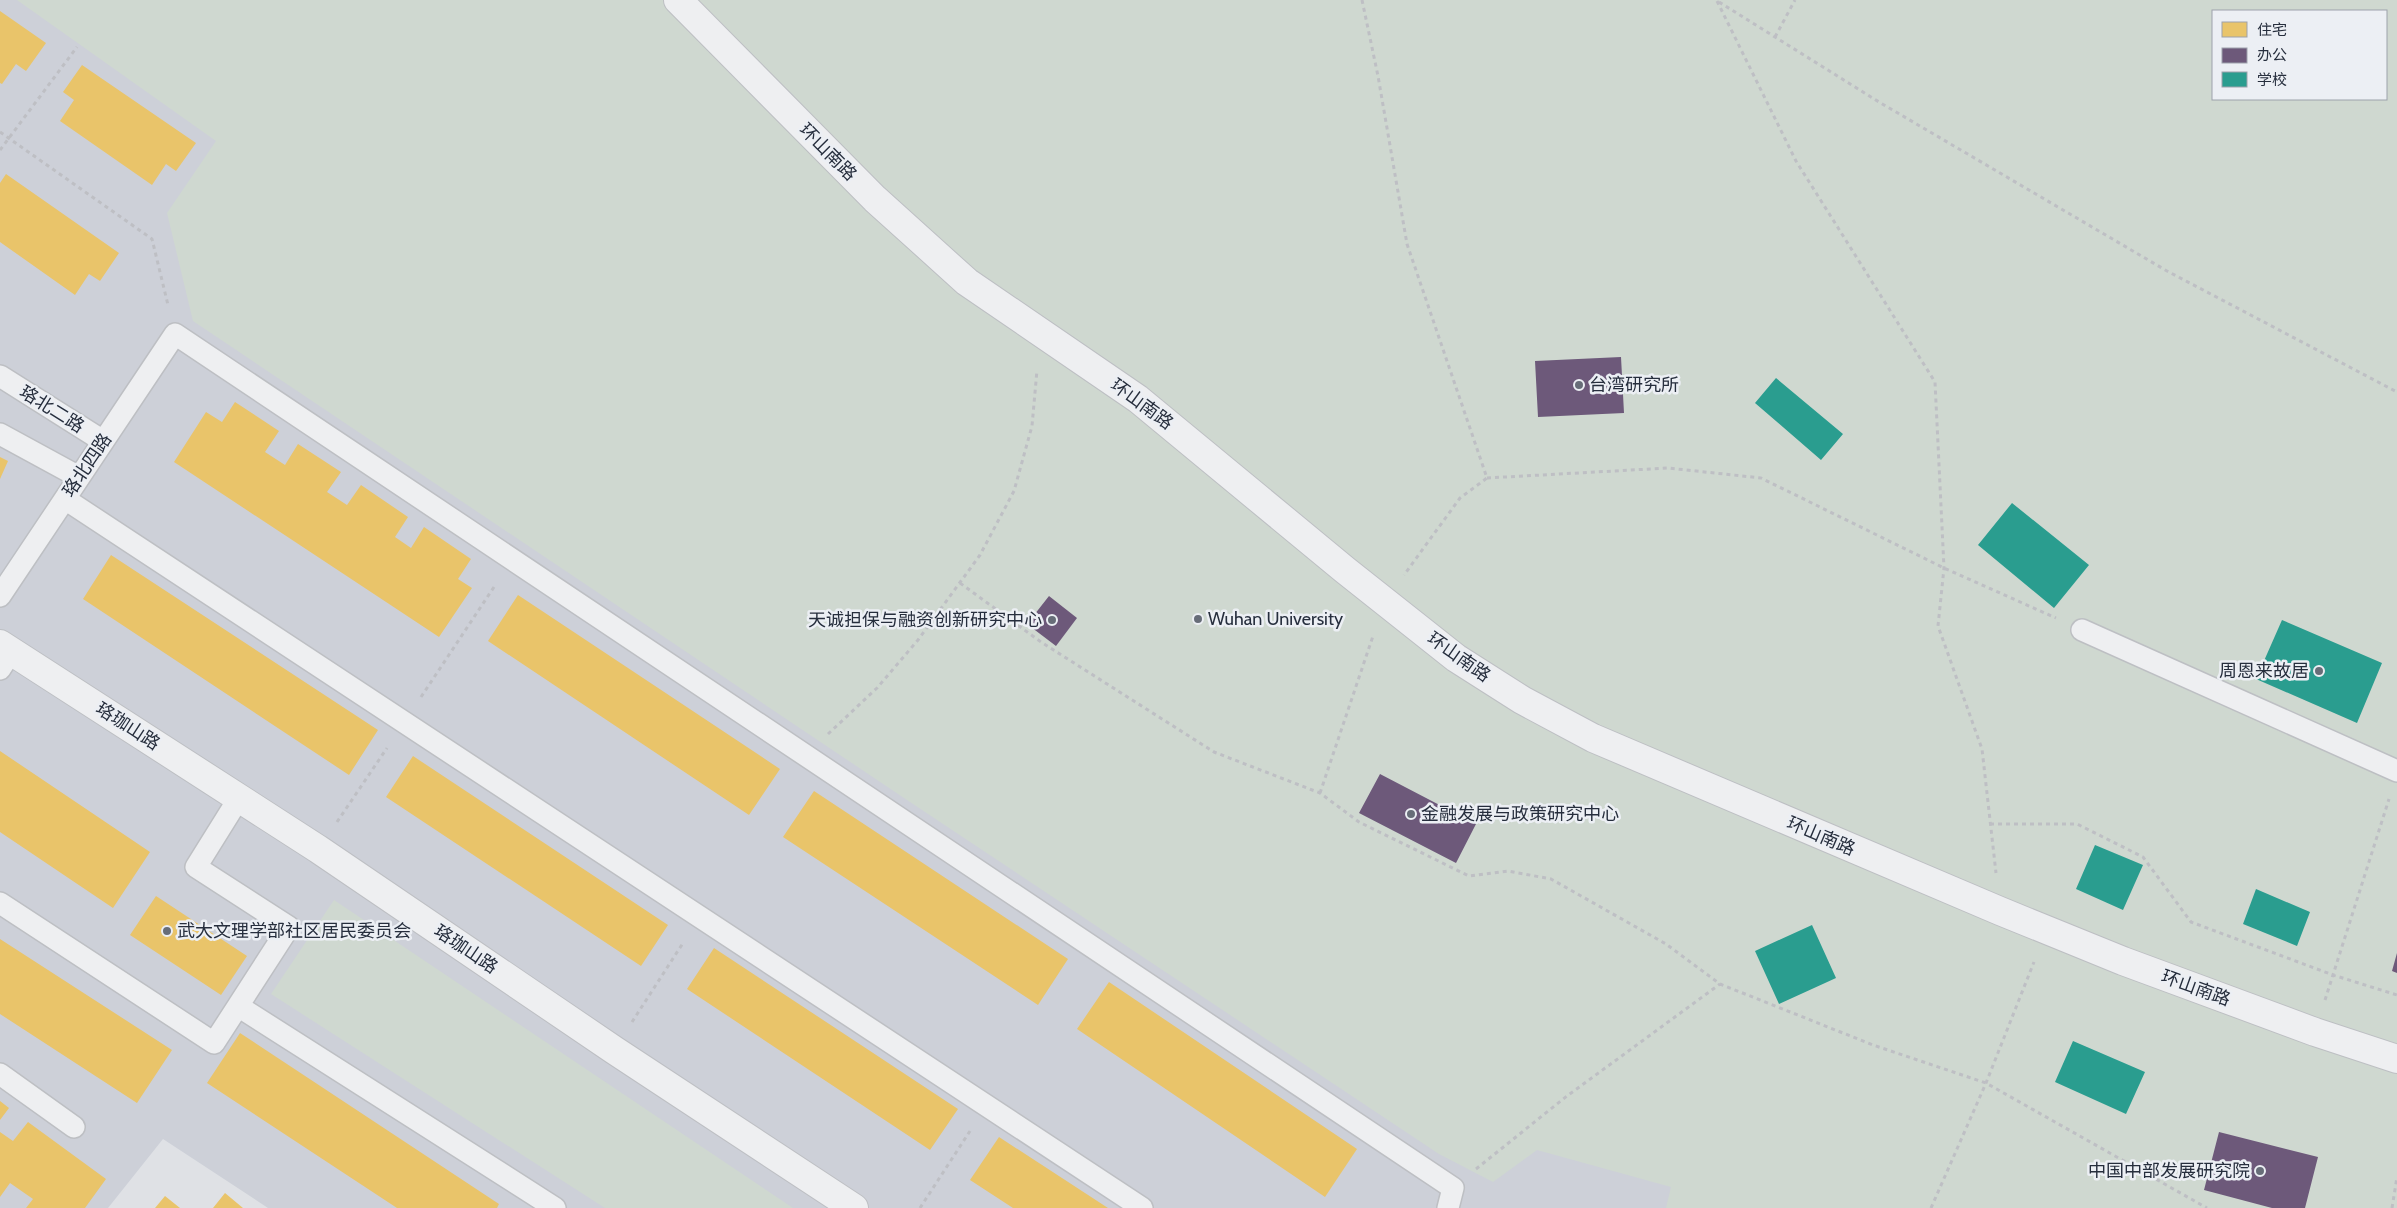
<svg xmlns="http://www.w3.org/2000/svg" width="2397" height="1208" font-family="Cabin,'Noto Sans SC',sans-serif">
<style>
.built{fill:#cdd0d8;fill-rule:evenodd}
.green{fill:#cfd8d0;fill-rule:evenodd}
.homes{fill:#e9c46a}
.offices{fill:#6d597a}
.schools{fill:#2a9d8f}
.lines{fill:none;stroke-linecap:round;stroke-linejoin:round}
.service-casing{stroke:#bdbfc3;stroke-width:24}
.minor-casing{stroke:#bdbfc3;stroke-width:30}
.path{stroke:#bebfc4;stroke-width:3;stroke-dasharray:4 4;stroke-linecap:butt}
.service{stroke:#eeeff1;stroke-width:21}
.minor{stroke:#eeeff1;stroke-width:28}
.poi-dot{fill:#676d78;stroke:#eceff4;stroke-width:2}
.labels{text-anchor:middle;stroke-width:5;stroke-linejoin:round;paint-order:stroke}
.street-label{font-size:18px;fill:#262e3d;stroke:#eceff4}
.poi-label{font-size:18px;fill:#262e3d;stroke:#eceff4;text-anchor:start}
</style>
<rect width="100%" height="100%" fill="#dfe1e5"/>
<path class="built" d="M 0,0 L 2397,0 L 2397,1208 L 268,1208 L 163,1139 L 108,1208 L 0,1208 ZM 2213,11 L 2386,11 L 2386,99 L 2213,99 Z"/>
<path class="green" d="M 17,0 L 2397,0 L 2397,1208 L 1666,1208 L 1671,1187 L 1537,1150 L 1493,1182 L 1439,1154 L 910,802 L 193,321 L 167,213 L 216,141 ZM 2213,11 L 2386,11 L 2386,99 L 2213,99 Z
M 334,900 L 793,1208 L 605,1208 L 271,994 Z"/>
<path class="homes" d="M 0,11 L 46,43 L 26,71 L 16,64 L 2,84 L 0,83 Z
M 82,65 L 196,143 L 176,171 L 166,164 L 152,185 L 60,121 L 74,100 L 63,92 Z
M 6,174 L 119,253 L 100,281 L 89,274 L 75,295 L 0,242 L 0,183 Z
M 235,402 L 279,431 L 265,452 L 285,465 L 298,444 L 341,472 L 327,492 L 347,505 L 361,485 L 408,517 L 395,537 L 411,548 L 424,527 L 471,559 L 458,579 L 472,588 L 439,637 L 174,462 L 206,412 L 222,422 Z
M 0,457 L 8,461 L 0,479 Z
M 111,555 L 378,730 L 349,775 L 83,599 Z
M 518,595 L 780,769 L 749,815 L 488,641 Z
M 0,751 L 150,852 L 113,908 L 0,832 Z
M 413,756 L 668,925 L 641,966 L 386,797 Z
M 814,791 L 1068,959 L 1038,1005 L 783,837 Z
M 156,896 L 247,956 L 221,995 L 130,935 Z
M 0,939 L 172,1050 L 137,1103 L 0,1014 Z
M 714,948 L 958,1109 L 930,1150 L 687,989 Z
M 1109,982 L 1357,1149 L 1325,1197 L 1077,1029 Z
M 240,1033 L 499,1204 L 497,1208 L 397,1208 L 207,1083 Z
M 0,1101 L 9,1108 L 0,1120 Z
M 28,1122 L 106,1179 L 85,1208 L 26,1208 L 33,1199 L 10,1183 L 0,1197 L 0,1132 L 13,1141 Z
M 999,1137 L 1108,1208 L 1013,1208 L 970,1180 Z
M 225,1193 L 243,1208 L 213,1208 Z
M 165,1196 L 180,1208 L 155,1208 Z"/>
<path class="offices" d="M 1621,357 L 1624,413 L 1538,417 L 1535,361 Z
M 1049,596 L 1077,618 L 1056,646 L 1027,624 Z
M 1380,774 L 1476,824 L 1456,863 L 1359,813 Z
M 2397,953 L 2397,973 L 2392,971 Z
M 2219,1132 L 2318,1157 L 2305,1208 L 2272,1208 L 2204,1190 Z"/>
<path class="schools" d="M 1776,378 L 1843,434 L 1821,460 L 1755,403 Z
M 2012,503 L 2089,565 L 2054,608 L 1978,545 Z
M 2282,620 L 2382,663 L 2357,723 L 2256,679 Z
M 2095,845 L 2143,865 L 2123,910 L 2076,889 Z
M 2256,889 L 2310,912 L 2297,946 L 2243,924 Z
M 1812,925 L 1836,978 L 1779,1004 L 1755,951 Z
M 2073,1041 L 2145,1072 L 2126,1114 L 2055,1082 Z"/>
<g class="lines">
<g class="service-casing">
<path id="service" d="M 0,376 L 103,441
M 0,434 L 79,477
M 65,499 L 1142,1208
M 0,596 L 175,334 L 1453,1188 L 1448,1208
M 2082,630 L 2397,771
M 0,669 L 11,652
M 0,903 L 214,1043 L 238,1006 L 555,1208
M 238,1006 L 289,927 L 196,867 L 239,798
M 0,1074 L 74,1127"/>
</g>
<g class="minor-casing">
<path id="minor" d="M 678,0 L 875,199 L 967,282 L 1138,399 L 1345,570 L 1456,658 L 1522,700 L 1593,738 L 2000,911 L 2123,961 L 2315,1032 L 2397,1059
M 0,644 L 318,849 L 614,1050 L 854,1208"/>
</g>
<path class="path" d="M 1362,0 L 1378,76 L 1407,244 L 1487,478 L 1460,498 L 1404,575
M 1717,1 L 1796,161 L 1935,382 L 1944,568 L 1938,626 L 1982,749 L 1996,873
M 1719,2 L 1879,102 L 2167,271 L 2397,392
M 1775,37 L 1795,0
M 0,132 L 152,239 L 168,305
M 0,150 L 77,47
M 1487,478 L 1668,468 L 1761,478 L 1944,568 L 2056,618
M 960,583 L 1041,642 L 1214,752 L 1320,793 L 1359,822 L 1469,876 L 1508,871 L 1551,879 L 1666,944 L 1720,984 L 1873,1045 L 1986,1083 L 2207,1208
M 421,697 L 496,584
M 828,734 L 877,688 L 918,640 L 980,555 L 1014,491 L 1032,426 L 1037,370
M 1320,793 L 1373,636
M 337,822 L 387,748
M 1990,824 L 2077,824 L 2143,857 L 2191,922 L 2333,975 L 2397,995
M 2325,1000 L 2389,799
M 632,1022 L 683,943
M 1476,1169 L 1567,1096 L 1720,984
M 920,1208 L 970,1131
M 1931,1208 L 1986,1083 L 2034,962
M 2392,1208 L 2397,1177"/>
<use href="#service" class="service"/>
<use href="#minor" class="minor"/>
</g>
<g class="poi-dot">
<circle cx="1579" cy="385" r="5"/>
<circle cx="1198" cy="619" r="5"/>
<circle cx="1052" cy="620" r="5"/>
<circle cx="2319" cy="671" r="5"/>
<circle cx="1411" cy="814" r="5"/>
<circle cx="167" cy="931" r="5"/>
<circle cx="2260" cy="1171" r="5"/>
</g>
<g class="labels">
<g class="street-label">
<text transform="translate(828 152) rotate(45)" y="6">环山南路</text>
<text transform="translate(1142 404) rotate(36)" y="6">环山南路</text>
<text transform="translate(52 409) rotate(32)" y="6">珞北二路</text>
<text transform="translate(87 465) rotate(-56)" y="6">珞北四路</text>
<text transform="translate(1459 657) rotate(35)" y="6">环山南路</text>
<text transform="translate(128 726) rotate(33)" y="6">珞珈山路</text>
<text transform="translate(1821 836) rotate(23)" y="6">环山南路</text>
<text transform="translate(466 949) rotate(34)" y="6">珞珈山路</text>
<text transform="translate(2196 988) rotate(20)" y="6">环山南路</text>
</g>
<g class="poi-label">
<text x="1589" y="391">台湾研究所</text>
<text x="1208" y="625">Wuhan University</text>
<text x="1042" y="626" text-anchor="end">天诚担保与融资创新研究中心</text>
<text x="2309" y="677" text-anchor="end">周恩来故居</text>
<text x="1421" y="820">金融发展与政策研究中心</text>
<text x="177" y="937">武大文理学部社区居民委员会</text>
<text x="2250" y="1177" text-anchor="end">中国中部发展研究院</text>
</g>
</g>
<rect x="2212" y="10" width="175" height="90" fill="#eceff4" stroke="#9da2ab"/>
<rect x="2222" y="22" width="25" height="15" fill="#e9c46a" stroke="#9da2ab"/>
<text x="2257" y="35" font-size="15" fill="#262e3d">住宅</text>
<rect x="2222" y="48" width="25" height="15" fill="#6d597a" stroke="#9da2ab"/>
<text x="2257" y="60" font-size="15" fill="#262e3d">办公</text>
<rect x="2222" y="72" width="25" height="15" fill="#2a9d8f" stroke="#9da2ab"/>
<text x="2257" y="85" font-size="15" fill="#262e3d">学校</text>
</svg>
